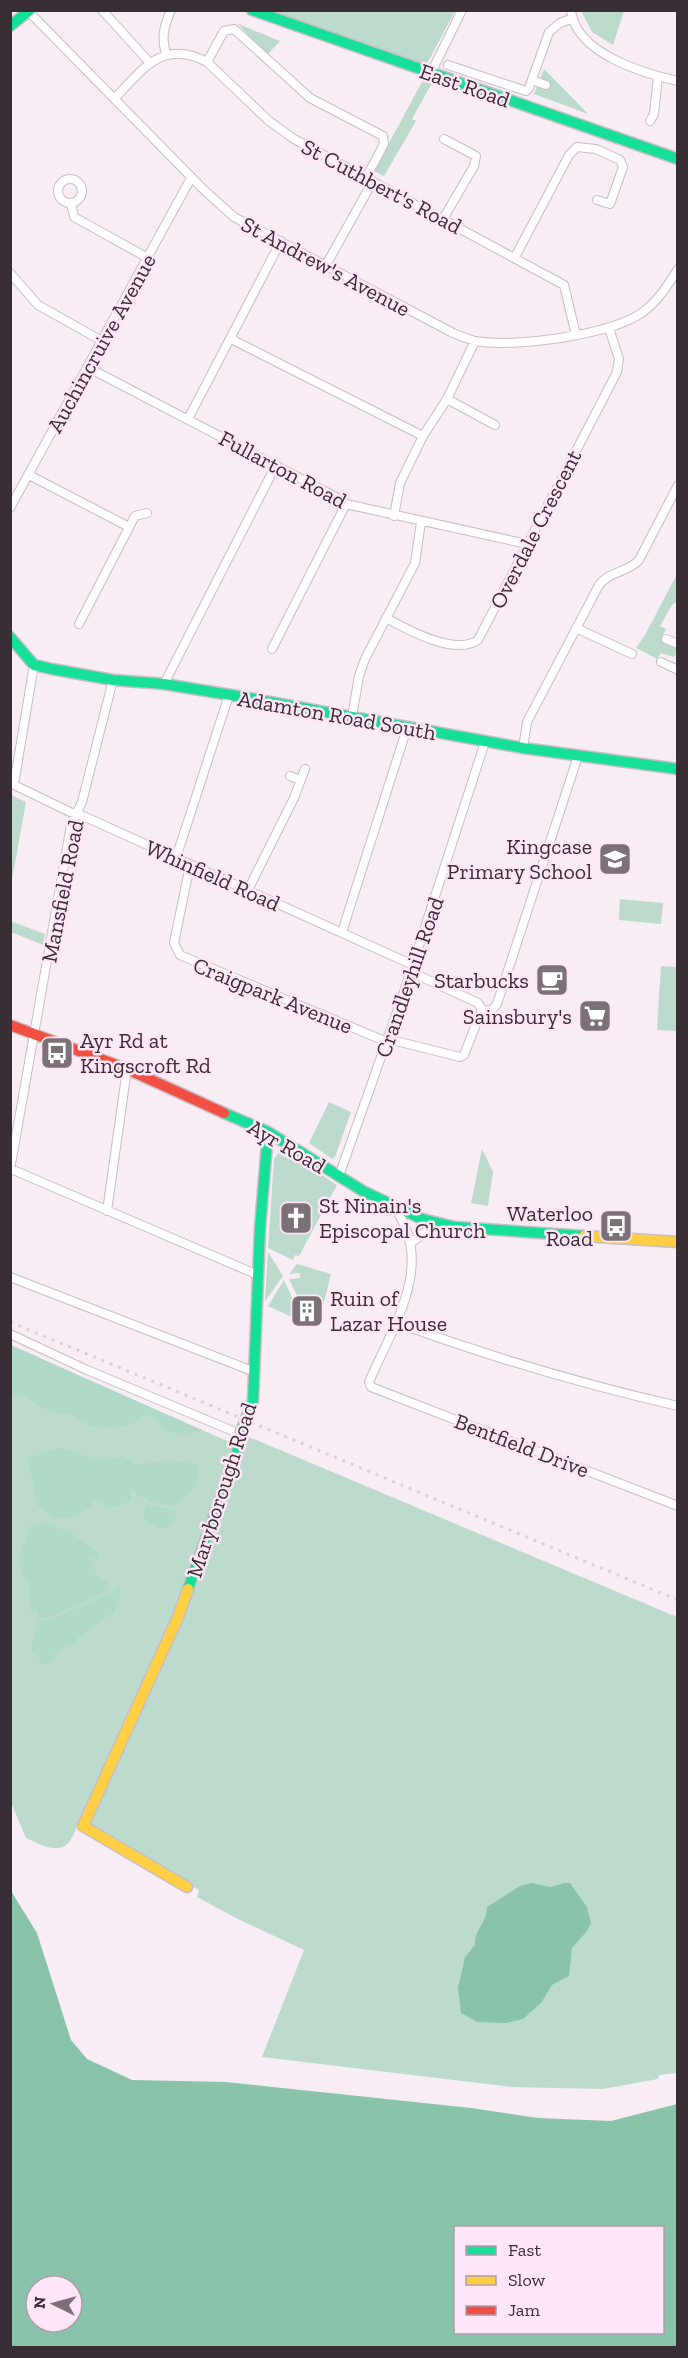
<svg xmlns="http://www.w3.org/2000/svg" width="688" height="2358" font-family="'Zilla Slab',serif">
<style>
.green{fill:#bcdbcd}
.forest{fill:#afdac7}
.water{fill:#89c4aa;fill-rule:evenodd}
.lines{fill:none;stroke-linecap:round;stroke-linejoin:round}
.street-casing{stroke:#c9bec6;stroke-width:10}
.fast-casing{stroke:#c9bec6;stroke-width:13}
.slow-casing{stroke:#c9bec6;stroke-width:13}
.jam-casing{stroke:#c9bec6;stroke-width:13}
.street{stroke:#fefcfe;stroke-width:8}
.fast{stroke:#16e098;stroke-width:10}
.slow{stroke:#ffcf43;stroke-width:10}
.jam{stroke:#f24e42;stroke-width:10}
.rail{stroke:#d7d3d6;stroke-width:3;stroke-dasharray:3 6;stroke-linecap:butt}
.fast-bridge-casing{stroke:#c9bec6;stroke-width:13;stroke-linecap:butt}
.fast-bridge{stroke:#16e098;stroke-width:10}
.labels{text-anchor:middle;stroke-width:5;stroke-linejoin:round;paint-order:stroke}
.street-label{font-size:22px;fill:#392e36;stroke:#fee6f7}
.poi-label{font-size:22px;fill:#392e36;stroke:#fee6f7;text-anchor:end}
</style>
<rect width="100%" height="100%" fill="#f8ecf5"/>
<path class="green" d="M 264,11 L 455,11 L 428,62 L 420,64 Z
M 581,11 L 624,11 L 613,45 L 592,32 Z
M 238,24 L 280,41 L 267,55 Z
M 544,69 L 588,114 L 534,94 Z
M 423,80 L 432,83 L 412,119 L 416,121 L 384,176 L 374,171 Z
M 677,574 L 677,601 L 672,605 L 660,626 L 666,629 L 661,640 L 676,647 L 677,653 L 674,657 L 661,653 L 657,659 L 636,648 L 645,635 Z
M 11,795 L 26,802 L 11,885 Z
M 620,899 L 663,903 L 661,924 L 619,920 Z
M 10,921 L 45,934 L 43,945 L 11,932 Z
M 661,966 L 677,967 L 677,1031 L 657,1030 Z
M 329,1102 L 351,1112 L 335,1157 L 332,1159 L 309,1143 Z
M 482,1149 L 493,1172 L 488,1206 L 471,1203 Z
M 280,1151 L 291,1155 L 337,1185 L 299,1256 L 295,1255 L 293,1260 L 268,1248 L 274,1159 Z
M 268,1252 L 283,1276 L 265,1301 Z
M 297,1264 L 331,1274 L 320,1318 L 319,1306 L 315,1302 L 301,1304 L 289,1279 L 300,1278 L 300,1273 L 289,1274 Z
M 284,1280 L 301,1317 L 292,1317 L 268,1306 Z
M 10,1345 L 234,1444 L 244,1448 L 249,1437 L 677,1617 L 677,2073 L 659,2075 L 658,2079 L 603,2089 L 512,2087 L 262,2057 L 304,1950 L 238,1919 L 197,1897 L 199,1890 L 79,1823 C 76,1828 74,1835 70,1841 C 59,1856 39,1844 26,1838 L 10,1800 Z"/>
<path class="forest" d="M 11,1345 L 203,1431 L 179,1434 L 173,1432 L 165,1432 L 155,1416 C 141,1412 140,1421 129,1425 C 117,1431 81,1428 75,1415 C 64,1416 46,1410 37,1405 C 27,1398 23,1393 11,1394 Z
M 61,1447 C 80,1456 101,1461 122,1456 L 135,1464 L 180,1461 L 197,1464 C 204,1484 188,1497 173,1506 L 151,1502 L 136,1494 L 131,1486 L 131,1500 C 108,1513 111,1505 91,1500 L 92,1505 C 80,1516 71,1518 54,1519 L 37,1505 L 28,1458 Z
M 146,1504 L 175,1511 L 176,1516 L 169,1527 L 159,1528 L 146,1521 L 143,1513 Z
M 43,1522 L 70,1532 L 99,1554 L 98,1558 L 92,1558 C 92,1571 97,1577 108,1582 L 107,1592 L 47,1618 L 39,1618 L 37,1611 L 29,1610 L 30,1583 L 23,1575 L 19,1561 L 30,1526 Z
M 119,1586 L 121,1591 L 114,1612 L 78,1637 L 76,1643 L 61,1648 L 59,1655 L 53,1654 L 54,1660 L 41,1665 L 39,1658 L 32,1652 L 32,1642 L 38,1622 L 49,1620 L 112,1593 Z"/>
<path class="water" d="M 531,1883 L 551,1887 L 564,1883 L 570,1883 L 587,1907 L 591,1923 L 587,1931 L 572,1948 L 569,1976 L 552,1985 L 541,2003 L 523,2019 L 506,2023 L 477,2022 L 461,2013 L 458,1988 L 465,1957 L 475,1945 C 474,1930 487,1923 487,1907 L 520,1886 Z
M 11,1891 L 37,1933 L 71,2040 L 87,2059 L 132,2080 L 226,2082 L 471,2108 L 538,2118 L 611,2121 L 677,2104 L 677,2347 L 11,2347 ZM 456,2228 L 662,2228 L 662,2332 L 456,2332 ZM 36,2286 L 72,2286 L 72,2322 L 36,2322 Z"/>
<g class="lines">
<g class="street-casing">
<path id="street" d="M 102,10 L 150,63
M 571,10 C 575,53 642,73 678,81
M 29,12 L 204,190 L 234,217 L 453,333 C 460,336 468,339 475,341 C 514,348 611,335 643,312 C 658,301 668,285 678,269
M 166,54 C 161,37 164,26 171,10
M 207,62 L 224,31 L 234,29 L 310,98 L 383,136 L 384,144 L 366,178
M 448,65 L 526,91 L 529,88 L 549,32 L 560,23 L 573,18
M 431,73 L 462,10
M 532,80 L 546,85
M 115,98 C 142,70 163,38 207,62 L 269,121 L 294,139 L 564,285 L 576,335
M 650,121 L 654,114 L 658,76
M58 191a12 12 0 1 1 24 0a12 12 0 1 1-24 0Z
M 71,203 L 74,217 L 148,258
M 443,219 L 474,166 L 476,156 L 444,139
M 515,257 L 569,155 L 577,147 L 596,149 L 620,160 L 623,167 L 610,204 L 597,200
M 326,265 L 373,181
M 10,273 L 38,305 L 102,341
M 231,339 L 423,436
M 87,367 L 338,498 L 346,504 L 527,544
M 447,399 L 495,425
M 188,419 L 281,241
M 29,475 L 129,527
M 10,508 L 191,178
M 394,516 L 400,483 L 423,436 L 447,399 L 475,341
M 386,618 C 408,630 455,656 478,640 L 617,372 L 619,359 L 609,328
M 79,624 L 135,516 L 147,513
M 576,628 L 632,654
M 666,639 L 678,644
M 272,649 L 346,504
M 661,662 L 678,670
M 164,684 L 276,465
M 352,717 L 359,676 L 365,659 L 415,563 L 421,522
M 523,748 L 527,722 L 598,587 C 607,571 628,573 639,560 L 678,485
M 290,776 L 300,780
M 10,783 L 70,812 L 81,815 L 413,965
M 14,784 L 34,665
M 176,858 L 229,695
M 190,865 L 174,943 L 180,955 L 387,1042
M 248,890 L 294,798 L 305,769
M 342,932 L 407,728
M 481,1011 L 492,1010 L 497,1004 L 578,756
M 388,1039 L 460,1057 L 464,1055 L 482,1009 L 478,1003 L 411,972
M 11,1169 L 258,1275
M 10,1170 L 71,825 L 82,802 L 113,680
M 339,1176 L 404,992 L 485,742
M 395,1209 C 436,1264 392,1328 369,1382 L 371,1387 L 678,1506
M 107,1211 L 127,1069
M 411,1243 L 428,1230 L 442,1224
M 10,1277 L 255,1372
M 395,1322 C 487,1356 582,1384 678,1406
M 10,1334 L 87,1370 L 240,1434"/>
</g>
<g class="fast-casing">
<path id="fast" d="M 252,10 L 678,159
M 10,26 L 30,10
M 10,637 L 34,665 L 52,669 L 113,680 L 164,684 L 243,697 L 523,748 L 678,769
M 224,1113 L 268,1132 L 363,1191 L 422,1219 L 455,1227 L 584,1236
M 253,1401 L 260,1228 L 268,1132
M 188,1589 L 242,1438 L 240,1434"/>
</g>
<g class="slow-casing">
<path id="slow" d="M 584,1236 L 678,1242
M 187,1887 L 83,1826 L 178,1617 L 188,1589"/>
</g>
<g class="jam-casing">
<path id="jam" d="M 10,1025 L 127,1069 L 224,1113"/>
</g>
<use href="#street" class="street"/>
<use href="#fast" class="fast"/>
<use href="#slow" class="slow"/>
<use href="#jam" class="jam"/>
<path class="rail" d="M 10,1322 L 678,1600"/>
<g class="fast-bridge-casing">
<path id="fast-bridge" d="M 240,1434 L 253,1401"/>
</g>
<use href="#fast-bridge" class="fast-bridge"/>
</g>
<defs>
<g id="school-square" transform="scale(1.725)"><rect x="-9" y="-9" width="18" height="18" rx="4" fill="#7c7079" stroke="#fee6f7"/><path d="M0-5L7-2L0 1L-7-2ZM-4 1L0 2.5L4 1V4Q0 6-4 4Z" fill="#fff"/></g>
<g id="cafe-square" transform="scale(1.725)"><rect x="-9" y="-9" width="18" height="18" rx="4" fill="#7c7079" stroke="#fee6f7"/><path d="M-5.5-4.5H6V0H3Q3 3.5 0 3.5H-2.5Q-5.5 3.5-5.5 0ZM3-3.2v2h1.7v-2ZM-6 4.5H4V6H-6Z" fill="#fff"/></g>
<g id="supermarket-square" transform="scale(1.725)"><rect x="-9" y="-9" width="18" height="18" rx="4" fill="#7c7079" stroke="#fee6f7"/><path d="M-6-5.5h2.5l.6 2H6L4.5 2H-2.5L-4.4-4H-6ZM-1.5 3.2a1.3 1.3 0 1 0 .1 0ZM3 3.2a1.3 1.3 0 1 0 .1 0Z" fill="#fff"/></g>
<g id="bus-square" transform="scale(1.725)"><rect x="-9" y="-9" width="18" height="18" rx="4" fill="#7c7079" stroke="#fee6f7"/><path d="M-5-6H5V4H4V6H2V4H-2V6H-4V4H-5ZM-3.5-4V0h7V-4ZM-3.5 1.2v1.5H-2V1.2ZM2 1.2v1.5H3.5V1.2Z" fill="#fff"/></g>
<g id="church-square" transform="scale(1.725)"><rect x="-9" y="-9" width="18" height="18" rx="4" fill="#7c7079" stroke="#fee6f7"/><path d="M-1.2-6h2.4v3.5h3.3v2.4h-3.3V6h-2.4V-.1h-3.3v-2.4h3.3Z" fill="#fff"/></g>
<g id="building-square" transform="scale(1.725)"><rect x="-9" y="-9" width="18" height="18" rx="4" fill="#7c7079" stroke="#fee6f7"/><path d="M-4-6H4V6H1V3H-1V6H-4ZM-2.5-4.3h1.7v1.8h-1.7ZM.8-4.3h1.7v1.8H.8ZM-2.5-1h1.7V.8h-1.7ZM.8-1h1.7V.8H.8Z" fill="#fff"/></g>
</defs>
<g fill-rule="evenodd">
<use href="#school-square" x="615" y="859"/>
<use href="#cafe-square" x="552" y="980"/>
<use href="#supermarket-square" x="595" y="1016"/>
<use href="#bus-square" x="57" y="1053"/>
<use href="#church-square" x="296" y="1218"/>
<use href="#bus-square" x="616" y="1226"/>
<use href="#building-square" x="307" y="1311"/>
</g>
<g class="labels">
<g class="street-label">
<text transform="translate(465 85) rotate(19)" y="8">East Road</text>
<text transform="translate(382 186) rotate(28)" y="8">St Cuthbert's Road</text>
<text transform="translate(326 266) rotate(28)" y="8">St Andrew's Avenue</text>
<text transform="translate(101 343) rotate(-61)" y="8">Auchincruive Avenue</text>
<text transform="translate(283 469) rotate(28)" y="8">Fullarton Road</text>
<text transform="translate(535 529) rotate(-63)" y="8">Overdale Crescent</text>
<text transform="translate(337 715) rotate(10)" y="8">Adamton Road South</text>
<text transform="translate(213 875) rotate(24)" y="8">Whinfield Road</text>
<text transform="translate(62 891) rotate(-79)" y="8">Mansfield Road</text>
<text transform="translate(409 977) rotate(-71)" y="8">Crandleyhill Road</text>
<text transform="translate(273 995) rotate(22)" y="8">Craigpark Avenue</text>
<text transform="translate(287 1146) rotate(30)" y="8">Ayr Road</text>
<text transform="translate(522 1445) rotate(21)" y="8">Bentfield Drive</text>
<text transform="translate(221 1490) rotate(-72)" y="8">Maryborough Road</text>
</g>
<g class="poi-label">
<text x="592" y="854">Kingcase<tspan x="592" dy="25">Primary School</tspan></text>
<text x="529" y="988">Starbucks</text>
<text x="572" y="1024">Sainsbury's</text>
<text x="80" y="1048" text-anchor="start">Ayr Rd at<tspan x="80" dy="25">Kingscroft Rd</tspan></text>
<text x="319" y="1213" text-anchor="start">St Ninain's<tspan x="319" dy="25">Episcopal Church</tspan></text>
<text x="593" y="1221">Waterloo<tspan x="593" dy="25">Road</tspan></text>
<text x="330" y="1306" text-anchor="start">Ruin of<tspan x="330" dy="25">Lazar House</tspan></text>
</g>
</g>
<rect width="688" height="2358" fill="none" stroke="#392e36" stroke-width="24"/>
<rect x="454" y="2226" width="210" height="108" fill="#fee6f7" stroke="#af9caa" stroke-width="1.5"/>
<rect x="466" y="2246" width="30" height="9" fill="#16e098" stroke="#af9caa" stroke-width="1.5"/>
<text x="508" y="2256" font-size="18" fill="#392e36">Fast</text>
<rect x="466" y="2276" width="30" height="9" fill="#ffcf43" stroke="#af9caa" stroke-width="1.5"/>
<text x="508" y="2286" font-size="18" fill="#392e36">Slow</text>
<rect x="466" y="2306" width="30" height="9" fill="#f24e42" stroke="#af9caa" stroke-width="1.5"/>
<text x="508" y="2316" font-size="18" fill="#392e36">Jam</text>
<g transform="translate(54 2304) rotate(275)"><circle r="28" fill="#fee6f7" stroke="#af9caa" stroke-width="1.5"/>
<path d="M0-4.5L10 22L0 15L-10 22Z" fill="#7c7079"/>
<text y="-9" font-size="16" font-weight="bold" text-anchor="middle" fill="#392e36">N</text>
</g>
</svg>
